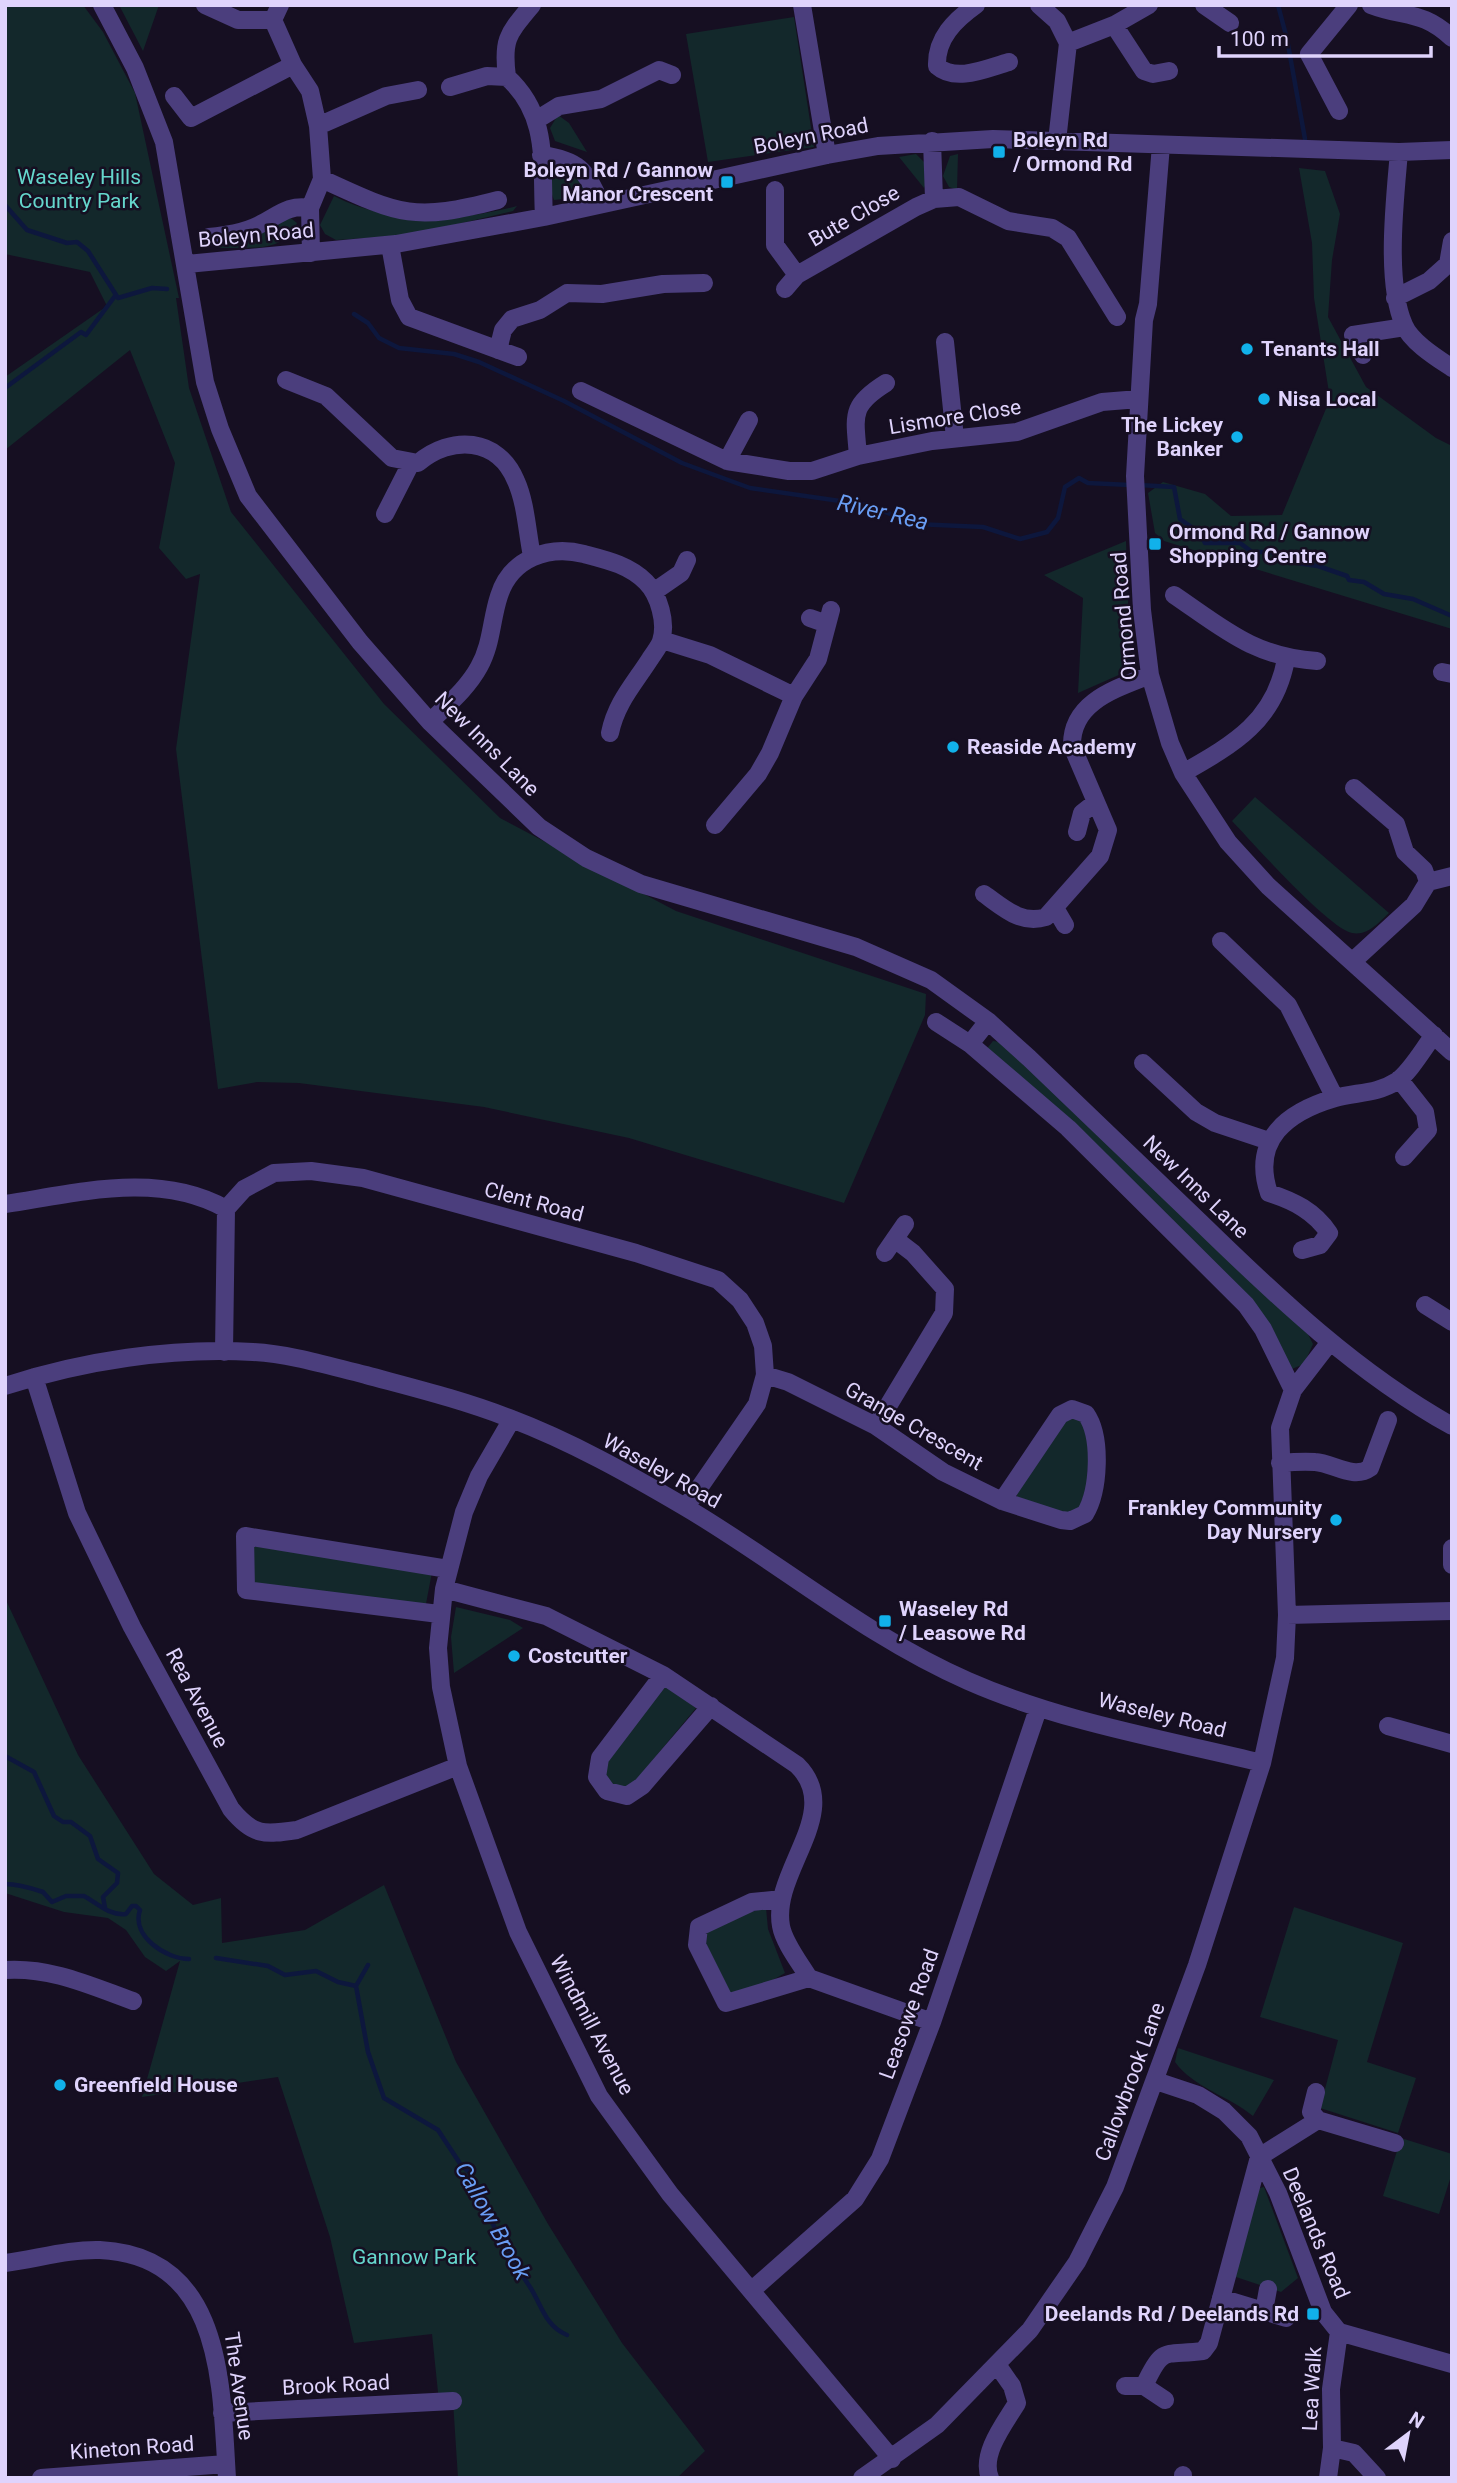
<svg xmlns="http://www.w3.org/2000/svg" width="1457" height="2483" font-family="Roboto,sans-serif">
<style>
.green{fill:#13282b}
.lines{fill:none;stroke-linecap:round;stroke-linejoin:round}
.stream{stroke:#0d173d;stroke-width:4.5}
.minor{stroke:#4b3e7d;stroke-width:18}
.poi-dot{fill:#11b1ea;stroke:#160f22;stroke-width:2.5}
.labels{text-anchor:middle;stroke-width:5;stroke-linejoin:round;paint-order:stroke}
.street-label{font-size:21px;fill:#dfd3fc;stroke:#160f22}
.poi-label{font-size:21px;font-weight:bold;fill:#dfd3fc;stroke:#160f22;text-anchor:start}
.park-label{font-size:21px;fill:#65d6cc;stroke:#160f22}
.water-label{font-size:23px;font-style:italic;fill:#699df4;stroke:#160f22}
</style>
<rect width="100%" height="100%" fill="#160f22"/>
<path class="green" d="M 5,5 L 83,5 L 103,32 L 135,93 L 179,298 L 176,298 L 189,388 L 231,512 L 384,704 L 500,818 L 676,911 L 926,994 L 925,1015 L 844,1203 L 629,1138 L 484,1107 L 299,1083 L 257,1082 L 218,1089 L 176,749 L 200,574 L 186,579 L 159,548 L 175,463 L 130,350 L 5,450 L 5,377 L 107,306 L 90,272 L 5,254 Z
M 119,5 L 159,5 L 143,51 Z
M 794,17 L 814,147 L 708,162 L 686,34 Z
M 558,115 L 569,123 L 587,152 L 555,141 L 550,128 Z
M 916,154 L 927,165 L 928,180 L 924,188 L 899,157 Z
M 958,154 L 957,190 L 949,187 L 943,176 L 950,156 Z
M 567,165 L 577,173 L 589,196 L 554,200 L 545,175 L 551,167 Z
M 1299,168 L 1325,171 L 1340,214 L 1332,260 L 1328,317 L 1366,387 L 1436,438 L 1452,446 L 1452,629 L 1164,541 L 1155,533 L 1148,493 L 1163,482 L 1205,494 L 1231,516 L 1282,515 L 1330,399 L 1314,298 L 1312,243 Z
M 334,196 C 390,225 457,222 517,206 L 513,211 L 411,235 L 336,240 L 325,234 L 320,225 Z
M 288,216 L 297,223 C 285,254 247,247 218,248 L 221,244 Z
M 1126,541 L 1130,662 L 1121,674 L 1078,693 L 1083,598 L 1044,575 Z
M 1255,797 L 1389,913 C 1378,923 1368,936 1352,933 C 1328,928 1253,843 1232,821 Z
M 993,1041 L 1000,1042 L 1308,1334 L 1313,1344 L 1304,1364 L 1292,1369 L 1259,1310 L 1231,1278 L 1156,1204 L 985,1051 Z
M 1082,1417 L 1090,1440 L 1085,1506 L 1068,1515 L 1017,1498 L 1017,1490 L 1065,1418 Z
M 253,1546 L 432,1572 L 425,1609 L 254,1584 Z
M 5,1598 L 78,1755 L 154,1874 L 193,1905 L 221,1898 L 222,1943 L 305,1930 L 384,1885 L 456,2062 L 548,2224 L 622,2343 L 705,2451 L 677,2478 L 458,2478 L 453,2401 L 439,2402 L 432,2334 L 354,2343 L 330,2237 L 278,2077 L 142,2097 L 180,1961 L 166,1971 L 145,1957 L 126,1930 L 108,1918 L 64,1912 L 5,1893 Z
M 456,1607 L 510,1620 L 523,1628 L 454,1673 L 451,1637 Z
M 665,1686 L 696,1708 L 627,1791 L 603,1780 L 607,1760 Z
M 1294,1907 L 1403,1943 L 1367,2062 L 1416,2078 L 1398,2133 L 1320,2108 L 1338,2040 L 1260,2017 Z
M 766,1908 L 768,1929 L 785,1973 L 757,1989 L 730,1997 L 706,1944 L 707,1931 L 742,1914 Z
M 1178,2048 L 1274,2080 L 1253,2116 C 1229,2096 1194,2088 1175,2062 Z
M 1401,2138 L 1452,2154 L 1452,2173 L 1439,2214 L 1383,2196 Z
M 1264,2187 L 1298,2278 L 1281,2292 L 1233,2276 L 1255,2189 Z"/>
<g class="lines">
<path class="stream" d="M 1278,5 L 1287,39 L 1305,139
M 5,205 L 27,230 L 67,243 L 77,242 L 88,251 L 118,298 L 152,288 L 167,289
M 354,314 L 368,323 L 379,338 L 399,348 L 454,354 L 479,362 L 564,401 L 682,463 L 750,488 L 868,505 L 915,524 L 983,527 L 1020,539 L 1047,532 L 1058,518 L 1065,487 L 1079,478 L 1088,483 L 1130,485
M 5,388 L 81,332 L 86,335 L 115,296
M 1139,485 L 1174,487 L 1180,519 L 1200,533 L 1205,543 L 1240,543 L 1252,552 L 1271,552 L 1283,561 L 1318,566 L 1347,576 L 1349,580 L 1364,582 L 1384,594 L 1413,599 L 1452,616
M 5,1756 L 34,1772 L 54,1816 L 63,1822 L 71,1822 L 90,1836 L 98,1859 L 118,1873 L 117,1883 L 103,1897 L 105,1908
M 5,1884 C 18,1884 31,1888 43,1892 L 52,1902 L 66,1896 L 84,1896 C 97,1903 109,1916 126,1914 L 132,1906 L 136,1906 L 140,1910 C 131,1936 166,1959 189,1959
M 216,1958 L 268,1966 L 285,1975 L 316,1971 L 338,1982 L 356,1986 L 368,2052 L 384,2098 L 438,2130 L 461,2165 L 469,2172 C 485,2211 504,2249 528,2284 C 541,2302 544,2326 567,2335
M 356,1986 L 368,1965"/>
<path class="minor" d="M 102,5 L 135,68 L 164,142 L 205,382 L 220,429 L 248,496 L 360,642 L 430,722 L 539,827 L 586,858 L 641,884 L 856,947 L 931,980 L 988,1021 L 1029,1058 C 1086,1113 1143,1168 1201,1223 C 1278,1298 1357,1373 1452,1426
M 205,5 L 238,20 L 273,20
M 280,5 L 273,20 L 293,65 L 310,91 L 318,126 L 322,179 L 310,208 L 311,253
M 532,5 C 508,34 502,39 507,77 C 550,116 541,164 544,217
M 802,5 L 827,155
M 976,5 C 955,20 936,38 937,66 C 956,83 987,68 1009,62
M 1039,5 L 1057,21 L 1068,43 L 1057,141
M 1204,5 L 1230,23
M 1371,5 C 1405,18 1422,10 1452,38
M 1114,25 L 1144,71 L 1153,74 L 1169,71
M 1068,43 L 1114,25 L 1149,5
M 450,87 L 487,76 L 507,77
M 174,96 L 191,118 L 293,65
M 1339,111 L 1309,54 L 1349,5
M 538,119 L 559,106 L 601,99 L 659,70 L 672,75
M 318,126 L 386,96 L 418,90
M 932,141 L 934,199
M 1161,145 L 1148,304 L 1144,320 L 1135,476 L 1142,610 L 1150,675 L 1170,743 L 1183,773 L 1228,842 L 1268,886 L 1452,1052
M 1399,152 C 1395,199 1385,282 1404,325 C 1411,342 1437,358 1452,368
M 541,155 C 579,160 586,170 601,204
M 322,179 C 400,215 413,222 498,200
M 775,190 L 775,245 L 797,275 L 916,207 L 934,199 L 959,197 L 1008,221 L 1052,228 L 1068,238 L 1117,317
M 209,237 C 226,235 243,233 259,225 C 278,216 288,204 310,208
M 390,245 L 400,300 L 409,317 L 518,357
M 187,264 L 396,244 L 544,217 L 827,155 L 878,146 L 993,139 L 1399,152 L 1452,150
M 785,289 L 797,275
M 1395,298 L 1429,281 L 1448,264 L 1452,241
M 945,342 L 955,438
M 498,350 L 503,330 L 512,319 L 540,310 L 567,293 L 602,294 L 663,284 L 704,283
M 1363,355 L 1353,335 L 1405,327
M 286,380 L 326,396 L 392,458 L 418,463 C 451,435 498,437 516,481 C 526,503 527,532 532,556
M 581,391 L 727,461 L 789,471 L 812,471 L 858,456 L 932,441 L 1017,432 L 1102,402 L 1139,399
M 858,456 C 855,416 849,406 886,383
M 727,461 L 749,420
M 385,514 L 411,463
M 655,591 L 681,573 L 687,560
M 1174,595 C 1224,629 1254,657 1317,661
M 810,618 L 827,624
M 662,640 L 710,655 L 794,696
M 1442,672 L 1452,674
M 430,722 C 447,705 467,689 479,667 C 492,644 491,620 499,596 C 511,558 549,545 584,554 C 607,560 629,565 646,582 C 659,595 667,623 661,641 C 659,647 653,654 650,659 C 634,684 616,703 610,733
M 1183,773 C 1234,744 1275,721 1286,659
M 1354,788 L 1396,824 L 1405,852 L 1424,870 L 1428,882
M 715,825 L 758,774 L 770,753 L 794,696 L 818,659 L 831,610
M 1077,832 L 1082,813 L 1096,802
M 984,894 C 1004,908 1021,925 1046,917 L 1100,856 L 1108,830 L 1072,746 C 1071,702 1115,689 1150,675
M 1055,908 L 1065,925
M 1221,941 L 1288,1005 L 1335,1098
M 1352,962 L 1414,905 L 1428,882 L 1452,876
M 988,1021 L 970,1044 L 1068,1128 L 1246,1305 L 1263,1329 L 1293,1390
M 936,1022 L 970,1044
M 1143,1063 L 1196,1112 L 1215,1123 L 1269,1141
M 1399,1079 L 1425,1112 L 1428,1130 L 1404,1157
M 5,1204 C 78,1193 159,1171 226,1209
M 1302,1250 L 1320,1245 L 1329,1233 C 1314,1211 1294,1201 1269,1193 C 1251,1140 1287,1112 1335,1098 C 1357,1092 1377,1094 1397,1081 C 1411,1071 1423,1049 1434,1035
M 885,1253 L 905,1224
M 1425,1305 L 1452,1322
M 224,1352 L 226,1209 L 244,1189 L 274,1173 L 311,1171 L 363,1178 L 636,1253 L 718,1280 L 740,1300 L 755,1323 L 763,1346 L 765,1375 L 757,1404 L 686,1507
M 765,1375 L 788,1382 L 876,1426 L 943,1472 L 1002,1501 L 1061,1520 L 1070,1521 L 1085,1514 C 1099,1491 1102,1437 1086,1414 L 1072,1409 L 1060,1415 L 1002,1501
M 34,1377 L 77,1513 L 132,1627 L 231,1809 C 253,1836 264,1835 297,1830 L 458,1766
M 5,1386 C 82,1361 172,1347 253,1352 C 291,1354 329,1366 366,1375 C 414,1388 463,1400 509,1418 C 570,1441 629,1474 685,1507 C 780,1563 867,1637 968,1681 C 1061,1722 1164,1739 1262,1763
M 512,1419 L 479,1476 L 464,1512 L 444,1589 L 438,1648 L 441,1687 L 458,1766 L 518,1932 L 599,2096 L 670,2194 L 892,2459
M 876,1426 L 944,1313 L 945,1289 L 913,1253 L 896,1240
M 1280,1463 C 1291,1462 1303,1461 1315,1462 C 1333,1463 1353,1480 1370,1468 L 1388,1420
M 1452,1548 L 1452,1565
M 444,1589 L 546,1616 L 663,1675 L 797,1765 C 845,1812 771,1871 781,1926 C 784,1943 800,1963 809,1978 L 932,2022
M 439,1614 L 246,1590 L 245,1536 L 448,1569
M 1287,1615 L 1452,1611
M 663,1675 L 600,1758 L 597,1777 L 607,1791 L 627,1796 L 642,1786 L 711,1706
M 1388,1726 L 1452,1744
M 782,1899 L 752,1902 L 699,1927 L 697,1945 L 726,2003 L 809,1978
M 5,1970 C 51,1967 91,1986 133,2001
M 1156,2081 L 1198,2095 L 1224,2111 L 1249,2136 L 1278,2193 L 1323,2312 L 1339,2332 L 1452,2364
M 1318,2120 L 1395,2143
M 5,2263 C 36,2259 70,2249 100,2250 C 224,2256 221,2386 227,2478
M 752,2290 L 855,2199 L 880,2159 L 932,2022 L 1038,1709
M 1221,2298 L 1286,2318
M 1264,2311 L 1268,2289
M 1125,2386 L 1144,2386 L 1165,2400
M 1144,2386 C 1163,2345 1163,2356 1203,2351 L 1209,2343 L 1259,2157 L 1318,2120 L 1311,2112 L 1316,2092
M 222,2413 L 453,2401
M 1332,2448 L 1354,2453 L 1377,2478
M 41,2478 L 226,2464
M 862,2478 L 937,2425 L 1030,2330 L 1077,2262 L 1115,2187 L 1197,1965 L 1262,1763 L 1285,1658 L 1287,1615 L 1280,1428 L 1293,1390 L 1330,1342
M 990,2478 C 980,2454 1005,2423 1017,2403 L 1012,2386 L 998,2366
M 1183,2478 L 1183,2475
M 1328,2478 L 1332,2448 L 1331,2389 L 1339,2332"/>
</g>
<g class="poi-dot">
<rect x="992" y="145" width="14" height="14" rx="3.5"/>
<rect x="720" y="175" width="14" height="14" rx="3.5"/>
<circle cx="1247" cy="349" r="7"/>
<circle cx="1264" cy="399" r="7"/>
<circle cx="1237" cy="437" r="7"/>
<rect x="1148" y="537" width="14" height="14" rx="3.5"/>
<circle cx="953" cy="747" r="7"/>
<circle cx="1336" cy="1520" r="7"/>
<rect x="878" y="1614" width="14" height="14" rx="3.5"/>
<circle cx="514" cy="1656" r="7"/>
<circle cx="60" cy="2085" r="7"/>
<rect x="1306" y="2307" width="14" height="14" rx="3.5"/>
</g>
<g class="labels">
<g class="street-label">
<text transform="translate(811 136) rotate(-11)" y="7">Boleyn Road</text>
<text transform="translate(854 216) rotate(-30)" y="7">Bute Close</text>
<text transform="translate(256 235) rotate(-5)" y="7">Boleyn Road</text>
<text transform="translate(955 417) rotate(-9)" y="7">Lismore Close</text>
<text transform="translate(1124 616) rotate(-95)" y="7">Ormond Road</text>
<text transform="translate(487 744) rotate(45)" y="7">New Inns Lane</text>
<text transform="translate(1196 1187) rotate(44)" y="7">New Inns Lane</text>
<text transform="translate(534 1202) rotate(15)" y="7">Clent Road</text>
<text transform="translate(914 1426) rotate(30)" y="7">Grange Crescent</text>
<text transform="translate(662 1471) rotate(29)" y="7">Waseley Road</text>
<text transform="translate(197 1698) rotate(62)" y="7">Rea Avenue</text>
<text transform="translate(1162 1715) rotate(14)" y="7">Waseley Road</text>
<text transform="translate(909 2014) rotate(-70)" y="7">Leasowe Road</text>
<text transform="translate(592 2025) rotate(62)" y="7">Windmill Avenue</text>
<text transform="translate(1130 2082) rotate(-70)" y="7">Callowbrook Lane</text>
<text transform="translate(1316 2233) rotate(67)" y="7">Deelands Road</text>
<text transform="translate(336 2385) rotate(-3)" y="7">Brook Road</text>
<text transform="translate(239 2386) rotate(82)" y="7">The Avenue</text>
<text transform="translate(1312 2389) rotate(-87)" y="7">Lea Walk</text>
<text transform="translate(132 2448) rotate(-4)" y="7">Kineton Road</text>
</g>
<g class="poi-label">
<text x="1013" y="147">Boleyn Rd<tspan x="1013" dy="24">/ Ormond Rd</tspan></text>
<text x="713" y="177" text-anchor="end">Boleyn Rd / Gannow<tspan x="713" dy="24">Manor Crescent</tspan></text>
<text x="1261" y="356">Tenants Hall</text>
<text x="1278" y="406">Nisa Local</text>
<text x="1223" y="432" text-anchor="end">The Lickey<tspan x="1223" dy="24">Banker</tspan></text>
<text x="1169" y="539">Ormond Rd / Gannow<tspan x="1169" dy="24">Shopping Centre</tspan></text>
<text x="967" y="754">Reaside Academy</text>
<text x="1322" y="1515" text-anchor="end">Frankley Community<tspan x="1322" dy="24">Day Nursery</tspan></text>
<text x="899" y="1616">Waseley Rd<tspan x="899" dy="24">/ Leasowe Rd</tspan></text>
<text x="528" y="1663">Costcutter</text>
<text x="74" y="2092">Greenfield House</text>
<text x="1299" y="2321" text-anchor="end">Deelands Rd / Deelands Rd</text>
</g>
<g class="park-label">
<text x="79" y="184">Waseley Hills<tspan x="79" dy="24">Country Park</tspan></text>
<text x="414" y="2264">Gannow Park</text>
</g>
<g class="water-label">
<text transform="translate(883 512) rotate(13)" y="8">River Rea</text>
<text transform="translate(493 2221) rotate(61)" y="8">Callow Brook</text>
</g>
</g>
<rect width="1457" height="2483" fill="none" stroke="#dfd3fc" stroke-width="14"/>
<g transform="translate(1408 2434) rotate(32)" stroke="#160f22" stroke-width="5" paint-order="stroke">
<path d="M0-5L12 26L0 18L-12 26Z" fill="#dfd3fc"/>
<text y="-10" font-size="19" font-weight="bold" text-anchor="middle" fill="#dfd3fc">N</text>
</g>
<path d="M1219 46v10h212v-10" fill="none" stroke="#dfd3fc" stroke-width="3.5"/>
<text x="1230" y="46" font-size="21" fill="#dfd3fc" stroke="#160f22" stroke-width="5" paint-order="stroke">100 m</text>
</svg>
